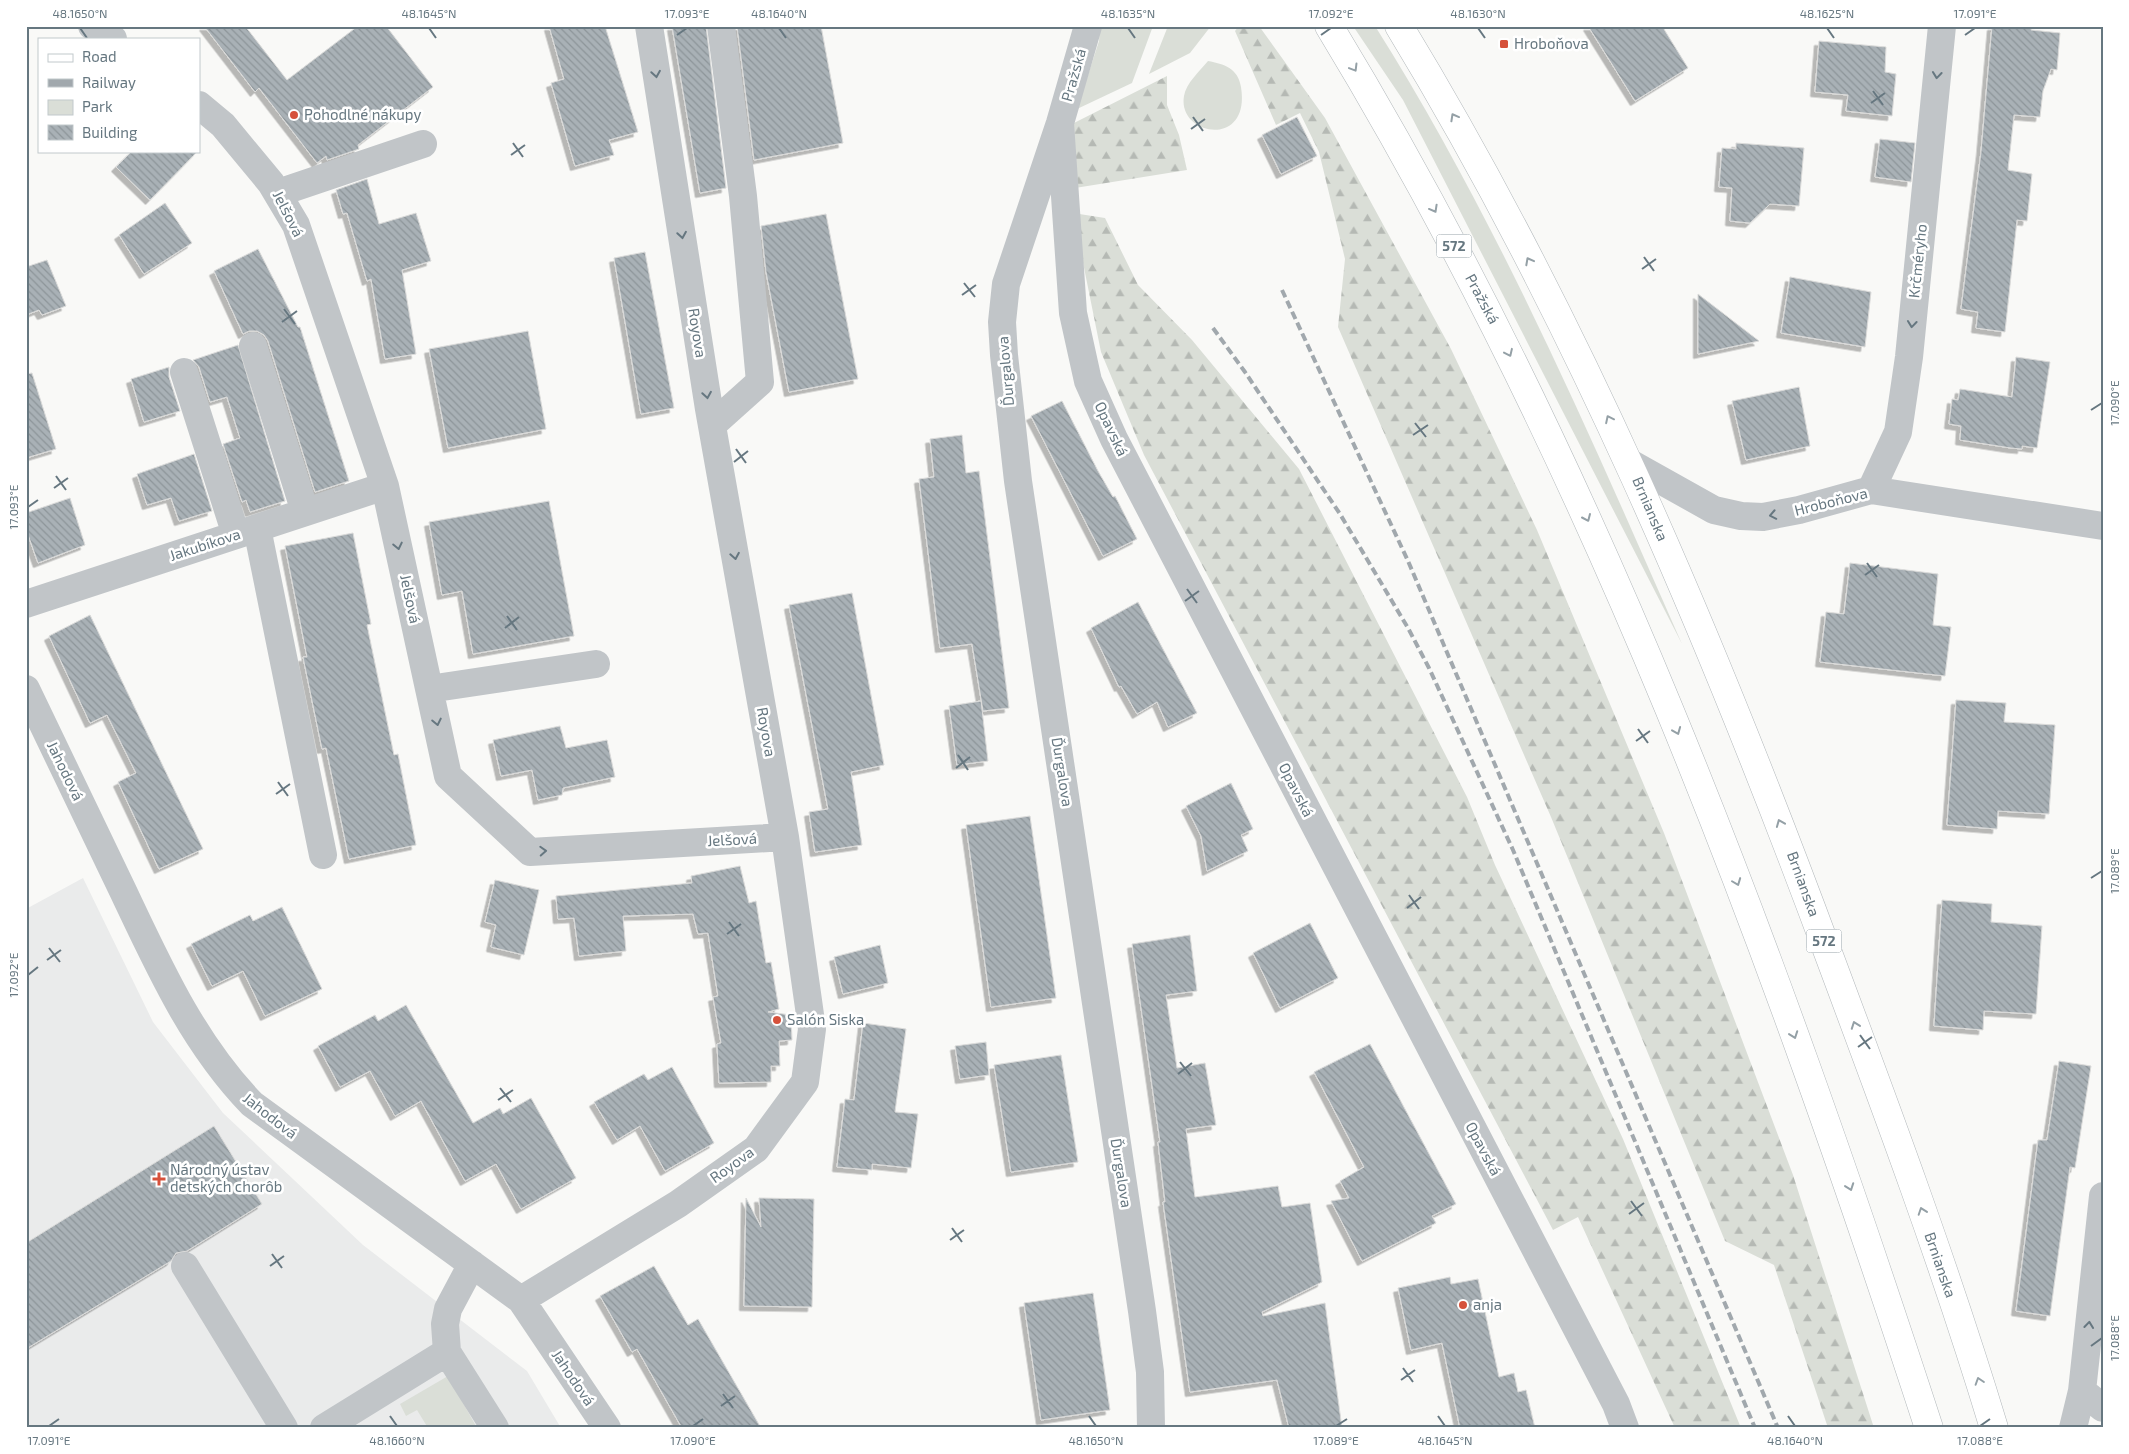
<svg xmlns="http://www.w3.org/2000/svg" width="2129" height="1454" font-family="'Exo 2',sans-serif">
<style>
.built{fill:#eaebeb}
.green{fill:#daded7}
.forest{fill:url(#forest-firs)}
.building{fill:url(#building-back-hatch);stroke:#dbdbda;filter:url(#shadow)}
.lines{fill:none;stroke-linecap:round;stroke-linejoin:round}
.major-casing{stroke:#b2b8bb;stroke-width:29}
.minor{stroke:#c1c5c8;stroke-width:28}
.major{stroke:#fff;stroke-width:28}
.rail{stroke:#a1a8ad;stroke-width:4;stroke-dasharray:8 4;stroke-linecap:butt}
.oneway{stroke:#94a0a6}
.oneway2{stroke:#667780}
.ticks{fill:none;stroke:#667780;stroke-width:2}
.poi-dot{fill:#d6513b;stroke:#fff;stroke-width:2}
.labels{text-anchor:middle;stroke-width:5;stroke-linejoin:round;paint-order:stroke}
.shield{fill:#fff;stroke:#94a0a6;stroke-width:1}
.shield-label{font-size:14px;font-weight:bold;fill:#667780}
.poi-label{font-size:15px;fill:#667780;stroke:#fff;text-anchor:start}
.street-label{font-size:15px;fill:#667780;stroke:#fff}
.neatline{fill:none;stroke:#667780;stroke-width:2}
.ticks-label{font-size:12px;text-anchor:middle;fill:#667780}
</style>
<defs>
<pattern id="forest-firs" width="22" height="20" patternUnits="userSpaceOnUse" patternTransform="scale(1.25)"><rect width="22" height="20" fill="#daded7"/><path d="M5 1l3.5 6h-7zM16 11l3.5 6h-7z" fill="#b5b9b4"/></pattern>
<pattern id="building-back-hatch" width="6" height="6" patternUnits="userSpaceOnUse" patternTransform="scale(1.25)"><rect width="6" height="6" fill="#a9b1b6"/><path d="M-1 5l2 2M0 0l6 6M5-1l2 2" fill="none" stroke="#8d9599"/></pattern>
<filter id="shadow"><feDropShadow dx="-4.5" dy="4.5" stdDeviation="0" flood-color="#0004"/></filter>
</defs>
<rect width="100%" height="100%" fill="#f9f9f7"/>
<path class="built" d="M 83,878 L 153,1022 L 223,1113 L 363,1245 L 527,1371 L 561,1428 L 26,1428 L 26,909 Z"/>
<path class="green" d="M 1100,26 L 1153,26 L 1132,83 L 1077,109 L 1099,41 Z
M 1168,26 L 1211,26 L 1190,53 L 1149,74 Z
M 1353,26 L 1375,26 C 1498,221 1589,433 1682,644 L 1403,100 Z
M 1208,61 C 1224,64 1238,68 1241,87 C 1251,149 1177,136 1184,96 C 1186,83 1200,71 1208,61 Z
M 448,1376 L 477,1428 L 428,1428 L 417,1410 L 406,1416 L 400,1404 Z"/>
<path class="forest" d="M 1239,26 L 1259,26 L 1325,118 L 1451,349 L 1537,530 L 1664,833 L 1793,1175 L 1874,1428 L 1828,1428 L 1774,1265 L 1725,1241 L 1551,817 L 1338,327 L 1345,259 L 1319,152 L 1300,113 L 1276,125 L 1235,31 Z
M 1167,76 L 1167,105 L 1179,135 L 1187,170 L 1075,188 L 1072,124 Z
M 1073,213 L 1105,218 L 1138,285 L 1192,340 L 1299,469 L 1467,797 L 1495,865 L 1623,1139 L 1741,1428 L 1675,1428 L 1578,1217 L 1553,1230 L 1144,455 L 1101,352 Z"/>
<path class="building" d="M 204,26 L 245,26 L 287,80 L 358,26 L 386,26 L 433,87 L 358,145 L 359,149 L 327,160 L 326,156 L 317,163 L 259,88 L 255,92 Z
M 549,26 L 605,26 L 638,132 L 609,140 L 614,155 L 575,166 L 551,83 L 564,79 Z
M 672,26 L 706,26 L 726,188 L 700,193 Z
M 737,26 L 821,26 L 843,143 L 754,160 Z
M 1588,26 L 1662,26 L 1688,68 L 1635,101 Z
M 1992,26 L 2032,26 L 2031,30 L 2060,33 L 2057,70 L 2051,69 L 2043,91 L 2040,117 L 2014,115 L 2008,170 L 2032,174 L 2027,221 L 2017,220 L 2005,332 L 1976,328 L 1978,312 L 1961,309 L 1981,152 Z
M 1819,41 L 1886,47 L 1885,72 L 1896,74 L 1892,116 L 1846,111 L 1848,95 L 1815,92 Z
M 1297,117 L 1317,156 L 1281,174 L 1262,135 Z
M 1880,139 L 1915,143 L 1911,182 L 1875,177 Z
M 1736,143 L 1804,148 L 1799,206 L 1770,204 L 1750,223 L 1730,221 L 1732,188 L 1719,187 L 1722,148 L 1736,149 Z
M 132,151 L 198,151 L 150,200 L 116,167 Z
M 367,179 L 379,224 L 416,213 L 431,261 L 402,270 L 416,354 L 385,359 L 371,279 L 367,281 L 347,213 L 343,214 L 336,190 Z
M 165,203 L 192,243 L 144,274 L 119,235 Z
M 826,214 L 858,379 L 789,392 L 766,272 L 761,226 Z
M 258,249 L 298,327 L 300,327 L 349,481 L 315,492 L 268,341 L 264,335 L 257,331 L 249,331 L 243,334 L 214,271 Z
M 645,252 L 674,408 L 641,414 L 614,258 Z
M 47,260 L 66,306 L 42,315 L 39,310 L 26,315 L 26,267 Z
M 1790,277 L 1871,292 L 1865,347 L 1781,333 Z
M 1698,294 L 1759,341 L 1698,354 Z
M 528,331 L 546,429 L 448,448 L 429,349 Z
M 238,345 L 285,501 L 250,512 L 246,500 L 242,502 L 223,444 L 240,438 L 227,397 L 210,402 L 199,367 L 193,360 Z
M 2016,357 L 2050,362 L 2037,448 L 2022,446 L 2022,449 L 2011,448 L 1960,440 L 1961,426 L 1949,424 L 1952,399 L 1958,400 L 1960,389 L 2012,397 Z
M 169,367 L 169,377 L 180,411 L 144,422 L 131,379 Z
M 32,373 L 56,449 L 26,458 L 26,374 Z
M 1799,387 L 1810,446 L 1746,460 L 1732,401 Z
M 1062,401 L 1098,471 L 1113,497 L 1115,496 L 1137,539 L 1103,556 L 1031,416 Z
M 962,435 L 966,473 L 979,471 L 1009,708 L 983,711 L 972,644 L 940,648 L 919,479 L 934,477 L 930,439 Z
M 194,454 L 212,511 L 179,521 L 171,498 L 147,505 L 137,474 Z
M 70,498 L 85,545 L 38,563 L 26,529 L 26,513 Z
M 549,501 L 574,636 L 473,654 L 462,591 L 442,595 L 429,522 Z
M 353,533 L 371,624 L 367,625 L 394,755 L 398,754 L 416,845 L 349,859 L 326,748 L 322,749 L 303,657 L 307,657 L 285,546 Z
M 1850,563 L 1938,574 L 1933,625 L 1951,627 L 1945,676 L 1820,662 L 1826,612 L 1844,614 Z
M 852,593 L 884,765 L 851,772 L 862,845 L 815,852 L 809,812 L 828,809 L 789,605 Z
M 1138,602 L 1197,713 L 1168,727 L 1157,702 L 1137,714 L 1121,686 L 1119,687 L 1091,628 Z
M 90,615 L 203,849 L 159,869 L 118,782 L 136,773 L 107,715 L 90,723 L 49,636 Z
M 1956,700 L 2006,703 L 2004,722 L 2055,725 L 2049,814 L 1998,811 L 1997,829 L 1947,825 Z
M 981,701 L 988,761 L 957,765 L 949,706 Z
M 560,726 L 566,748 L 607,740 L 615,777 L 563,788 L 562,795 L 538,800 L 532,770 L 501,776 L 493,740 Z
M 1231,783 L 1253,829 L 1241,835 L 1248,851 L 1207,871 L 1201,836 L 1186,806 Z
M 1030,816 L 1056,998 L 991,1007 L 966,825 Z
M 740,866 L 749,903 L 756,901 L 766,963 L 771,962 L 779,1009 L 768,1012 L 791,1015 L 792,1040 L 779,1041 L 780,1066 L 771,1066 L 771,1082 L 719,1083 L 717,1044 L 721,1043 L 713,997 L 718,996 L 708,933 L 698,934 L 693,914 L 623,916 L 626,951 L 579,956 L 574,918 L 558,919 L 556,896 L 692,883 L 691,876 Z
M 495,880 L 539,890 L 524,955 L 491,947 L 496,925 L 485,922 Z
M 1942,900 L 1992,904 L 1991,922 L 2042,926 L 2036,1014 L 1984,1011 L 1983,1030 L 1934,1026 Z
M 282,907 L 322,989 L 265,1016 L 243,971 L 212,986 L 191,944 L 250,915 L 253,921 Z
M 1310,923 L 1338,978 L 1280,1008 L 1253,953 Z
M 1190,935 L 1197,991 L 1166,995 L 1177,1068 L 1205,1063 L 1216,1125 L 1186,1129 L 1195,1197 L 1278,1186 L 1282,1207 L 1310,1203 L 1322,1282 L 1262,1312 L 1263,1316 L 1325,1303 L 1342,1428 L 1289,1428 L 1277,1380 L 1190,1392 L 1163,1202 L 1165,1202 L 1158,1142 L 1160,1142 L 1132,944 Z
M 880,945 L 888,983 L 843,994 L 834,957 Z
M 406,1005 L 473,1123 L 500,1108 L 503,1114 L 531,1098 L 576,1178 L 521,1209 L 496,1164 L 465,1181 L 421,1101 L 395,1116 L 370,1071 L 340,1087 L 318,1046 L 375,1015 L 378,1021 Z
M 863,1023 L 906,1029 L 895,1112 L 918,1114 L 911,1168 L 872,1164 L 872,1170 L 837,1167 L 845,1099 L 854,1100 Z
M 986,1042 L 989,1075 L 960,1079 L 955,1046 Z
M 1370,1044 L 1456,1204 L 1432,1216 L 1436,1223 L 1362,1261 L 1331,1201 L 1349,1198 L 1340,1181 L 1364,1167 L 1314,1072 Z
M 1061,1055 L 1078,1162 L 1011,1172 L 994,1065 Z
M 2059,1061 L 2091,1066 L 2075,1168 L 2070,1167 L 2050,1316 L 2016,1311 L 2038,1140 L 2047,1140 Z
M 672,1067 L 714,1143 L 665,1171 L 640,1126 L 617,1140 L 594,1102 L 644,1074 L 648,1080 Z
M 214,1126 L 262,1204 L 187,1251 L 176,1253 L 171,1261 L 26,1349 L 26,1243 Z
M 746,1198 L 761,1227 L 759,1198 L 814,1199 L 812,1307 L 744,1306 Z
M 654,1266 L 688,1325 L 698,1319 L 761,1428 L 682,1428 L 637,1349 L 632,1352 L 600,1296 Z
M 1450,1277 L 1451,1284 L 1478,1279 L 1499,1377 L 1514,1373 L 1518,1392 L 1526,1390 L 1535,1428 L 1460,1428 L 1442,1343 L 1411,1350 L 1398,1288 Z
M 1093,1293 L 1110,1410 L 1041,1420 L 1024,1303 Z"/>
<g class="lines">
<g class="major-casing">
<path id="major" d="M 1329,26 C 1594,462 1771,944 1929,1428
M 1399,26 C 1576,317 1709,632 1827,950 C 1886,1108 1945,1266 1994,1428"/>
</g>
<path class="minor" d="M 92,26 L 113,39
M 1088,26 L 1060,123 L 1006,284 L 1002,322 L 1004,355 L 1018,481 L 1142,1311 L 1150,1372 L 1151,1428
M 199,105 L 223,125 L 271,183 L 296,225 L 385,486 L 448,776 L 530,852 L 785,837
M 1060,123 L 1073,313 L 1088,381 L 1114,439 L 1616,1404 L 1625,1428
M 278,193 L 423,144
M 253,346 L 305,512
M 184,372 L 236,535
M 712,425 L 760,382 L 743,196 L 721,26
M 1630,463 L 1714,510 L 1741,516 L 1763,517 L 1799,510 L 1871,490 L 2103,526
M 1871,490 L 1898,432 L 1909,357 L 1942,26
M 257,528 L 323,855
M 26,604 L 385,486
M 26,689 C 58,757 91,824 123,891 C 159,967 193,1043 252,1104 L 521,1300 L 607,1428
M 429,689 L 596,664
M 472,1264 L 448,1309 L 445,1324 L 447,1352 L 495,1428
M 185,1266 L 284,1428
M 521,1300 L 678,1204 L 756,1149 L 805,1082 L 812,1029 L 785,837 L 709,409 L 649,26
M 2082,1391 L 2103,1408
M 324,1428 L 447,1352
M 2073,1428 L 2082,1391 L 2103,1196"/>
<use href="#major" class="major"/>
<path class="rail" d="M 1282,290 L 1408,561 L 1778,1428
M 1213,328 L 1245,372 L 1340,514 L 1408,628 L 1429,668 L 1513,850 L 1755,1428"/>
</g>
<defs><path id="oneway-chevron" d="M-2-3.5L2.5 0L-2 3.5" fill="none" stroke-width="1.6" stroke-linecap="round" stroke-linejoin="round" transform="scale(1.25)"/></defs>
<g class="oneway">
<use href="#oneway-chevron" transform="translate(1354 68) rotate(59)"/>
<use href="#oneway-chevron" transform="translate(1454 117) rotate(-119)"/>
<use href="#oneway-chevron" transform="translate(1434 209) rotate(61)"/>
<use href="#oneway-chevron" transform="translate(1529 261) rotate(-118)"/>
<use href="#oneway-chevron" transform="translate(1509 353) rotate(65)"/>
<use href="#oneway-chevron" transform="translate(1609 419) rotate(-116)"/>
<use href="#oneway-chevron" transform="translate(1587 518) rotate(66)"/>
<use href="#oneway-chevron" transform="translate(1677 731) rotate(68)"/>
<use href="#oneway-chevron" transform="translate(1780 823) rotate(-112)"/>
<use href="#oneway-chevron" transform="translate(1737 882) rotate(69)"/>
<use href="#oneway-chevron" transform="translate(1855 1025) rotate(-110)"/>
<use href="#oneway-chevron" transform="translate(1794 1035) rotate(70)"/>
<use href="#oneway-chevron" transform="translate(1850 1187) rotate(70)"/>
<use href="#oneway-chevron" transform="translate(1922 1211) rotate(-109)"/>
<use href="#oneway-chevron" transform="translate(1979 1381) rotate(-108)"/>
</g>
<g class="oneway2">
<use href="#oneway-chevron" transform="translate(656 74) rotate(81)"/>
<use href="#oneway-chevron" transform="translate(1937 75) rotate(96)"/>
<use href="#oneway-chevron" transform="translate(682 235) rotate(81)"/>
<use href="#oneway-chevron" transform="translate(1912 324) rotate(96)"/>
<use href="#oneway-chevron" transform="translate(707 395) rotate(81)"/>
<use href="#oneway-chevron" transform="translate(1773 515) rotate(169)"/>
<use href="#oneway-chevron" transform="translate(398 546) rotate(78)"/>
<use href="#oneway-chevron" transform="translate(735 556) rotate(80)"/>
<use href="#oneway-chevron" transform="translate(437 722) rotate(78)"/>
<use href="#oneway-chevron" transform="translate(543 851) rotate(-3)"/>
<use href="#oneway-chevron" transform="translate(2089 1325) rotate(-84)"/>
</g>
<path class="ticks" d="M 80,28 L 87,38M 429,28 L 436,38M 779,28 L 786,38M 1128,28 L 1135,38M 1478,28 L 1485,38M 1827,28 L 1834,38M 677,35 L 687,28M 1321,35 L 1331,28M 1965,35 L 1975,28M 1873,91 L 1883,105M 1871,103 L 1885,93M 1193,117 L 1203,131M 1191,129 L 1205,119M 513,143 L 523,157M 511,155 L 525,145M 1644,257 L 1654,271M 1642,269 L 1656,259M 964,283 L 975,297M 962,295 L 976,285M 284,309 L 295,324M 282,322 L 297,311M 2091,410 L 2102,403M 1415,423 L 1426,437M 1413,435 L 1428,425M 736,449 L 746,463M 734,462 L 748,451M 56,476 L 66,490M 54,488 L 68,478M 28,507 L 38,500M 1867,563 L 1877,577M 1865,575 L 1879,565M 1187,589 L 1197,603M 1185,601 L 1199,591M 507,616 L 517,630M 505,628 L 519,617M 1638,729 L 1648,743M 1636,741 L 1650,731M 958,755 L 968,770M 956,768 L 970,757M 278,782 L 288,796M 276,794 L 290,784M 2091,878 L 2102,871M 1409,895 L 1419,909M 1407,908 L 1421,897M 729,922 L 739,936M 727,934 L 741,924M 49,948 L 60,962M 47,960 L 61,950M 28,975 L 38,967M 1860,1035 L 1870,1049M 1858,1047 L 1872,1037M 1180,1062 L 1191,1076M 1178,1074 L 1192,1063M 500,1088 L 511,1102M 498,1100 L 513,1090M 1631,1201 L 1642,1216M 1629,1214 L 1644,1203M 952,1228 L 962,1242M 950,1240 L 964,1230M 272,1254 L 282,1268M 270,1266 L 284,1256M 2091,1346 L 2102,1338M 1403,1368 L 1413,1382M 1401,1380 L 1415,1370M 723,1394 L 733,1408M 721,1406 L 735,1396M 390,1416 L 397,1426M 1089,1416 L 1096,1426M 1438,1416 L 1445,1426M 1788,1416 L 1795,1426M 49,1426 L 59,1419M 693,1426 L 703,1419M 1336,1426 L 1347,1419M 1980,1426 L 1990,1419"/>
<g class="poi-dot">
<rect x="1499" y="39" width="10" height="10" rx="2.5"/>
<circle cx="294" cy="115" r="5"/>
<circle cx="777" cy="1020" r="5"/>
<path d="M156.5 1171.5h5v5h5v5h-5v5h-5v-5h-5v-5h5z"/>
<circle cx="1463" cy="1305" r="5"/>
</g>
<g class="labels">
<g class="shield">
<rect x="1436.5" y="234.5" width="35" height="23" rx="4"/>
<rect x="1806.5" y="929.5" width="35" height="23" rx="4"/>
</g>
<g class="shield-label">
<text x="1454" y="251">572</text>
<text x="1824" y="946">572</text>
</g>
<g class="poi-label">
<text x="1514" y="49">Hroboňova</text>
<text x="304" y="120">Pohodlné nákupy</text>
<text x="787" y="1025">Salón Siska</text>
<text x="170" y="1175">Národný ústav<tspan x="170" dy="17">detských chorôb</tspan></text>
<text x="1473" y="1310">anja</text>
</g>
<g class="street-label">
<text transform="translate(1074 75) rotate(-74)" y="5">Pražská</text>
<text transform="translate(288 214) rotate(63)" y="5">Jelšová</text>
<text transform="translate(1918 261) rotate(-84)" y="5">Krčméryho</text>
<text transform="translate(1482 299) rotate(62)" y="5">Pražská</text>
<text transform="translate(697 333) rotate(81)" y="5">Royova</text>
<text transform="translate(1006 371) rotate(-95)" y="5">Ďurgalova</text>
<text transform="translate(1111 429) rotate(65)" y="5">Opavská</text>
<text transform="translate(1831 502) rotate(-14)" y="5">Hroboňova</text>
<text transform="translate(1650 509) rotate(67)" y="5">Brnianska</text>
<text transform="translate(205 545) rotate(-18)" y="5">Jakubíkova</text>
<text transform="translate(410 599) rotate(78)" y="5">Jelšová</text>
<text transform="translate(766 732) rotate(80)" y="5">Royova</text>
<text transform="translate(65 771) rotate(64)" y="5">Jahodová</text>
<text transform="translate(1062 772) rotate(81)" y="5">Ďurgalova</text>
<text transform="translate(1296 790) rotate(63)" y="5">Opavská</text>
<text transform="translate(732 840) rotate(-3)" y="5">Jelšová</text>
<text transform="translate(1803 884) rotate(70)" y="5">Brnianska</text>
<text transform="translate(270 1116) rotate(38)" y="5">Jahodová</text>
<text transform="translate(1483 1149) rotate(62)" y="5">Opavská</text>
<text transform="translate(732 1165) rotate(-36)" y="5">Royova</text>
<text transform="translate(1121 1173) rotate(81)" y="5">Ďurgalova</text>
<text transform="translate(1940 1265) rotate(71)" y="5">Brnianska</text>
<text transform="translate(573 1378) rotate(56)" y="5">Jahodová</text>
</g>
</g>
<rect width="2129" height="1454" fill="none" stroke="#ffffff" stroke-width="55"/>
<rect x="38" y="38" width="162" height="115" fill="#ffffff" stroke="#c2c9cc"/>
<rect x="48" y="54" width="25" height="8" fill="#ffffff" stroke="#c2c9cc"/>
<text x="82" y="62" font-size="15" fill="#667780">Road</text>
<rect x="48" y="79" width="25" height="8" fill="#a1a8ad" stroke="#c2c9cc"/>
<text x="82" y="88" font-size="15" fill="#667780">Railway</text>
<rect x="48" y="100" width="25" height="15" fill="#daded7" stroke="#c2c9cc"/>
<text x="82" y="112" font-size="15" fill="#667780">Park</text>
<rect x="48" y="125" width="25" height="15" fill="url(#building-back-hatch)" stroke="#c2c9cc"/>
<text x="82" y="138" font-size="15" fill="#667780">Building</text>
<rect x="28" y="28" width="2074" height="1398" class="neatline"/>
<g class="ticks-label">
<text x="80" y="18">48.1650°N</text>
<text x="429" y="18">48.1645°N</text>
<text x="687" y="18">17.093°E</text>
<text x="779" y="18">48.1640°N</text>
<text x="1128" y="18">48.1635°N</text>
<text x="1331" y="18">17.092°E</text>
<text x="1478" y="18">48.1630°N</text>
<text x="1827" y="18">48.1625°N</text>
<text x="1975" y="18">17.091°E</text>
<text transform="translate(2115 403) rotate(-90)" y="4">17.090°E</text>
<text transform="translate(14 507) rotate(-90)" y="4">17.093°E</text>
<text transform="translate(2115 871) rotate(-90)" y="4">17.089°E</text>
<text transform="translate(14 975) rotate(-90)" y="4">17.092°E</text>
<text transform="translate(2115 1338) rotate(-90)" y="4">17.088°E</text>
<text x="49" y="1445">17.091°E</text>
<text x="397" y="1445">48.1660°N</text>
<text x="693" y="1445">17.090°E</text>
<text x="1096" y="1445">48.1650°N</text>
<text x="1336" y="1445">17.089°E</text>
<text x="1445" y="1445">48.1645°N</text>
<text x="1795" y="1445">48.1640°N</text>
<text x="1980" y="1445">17.088°E</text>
</g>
</svg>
